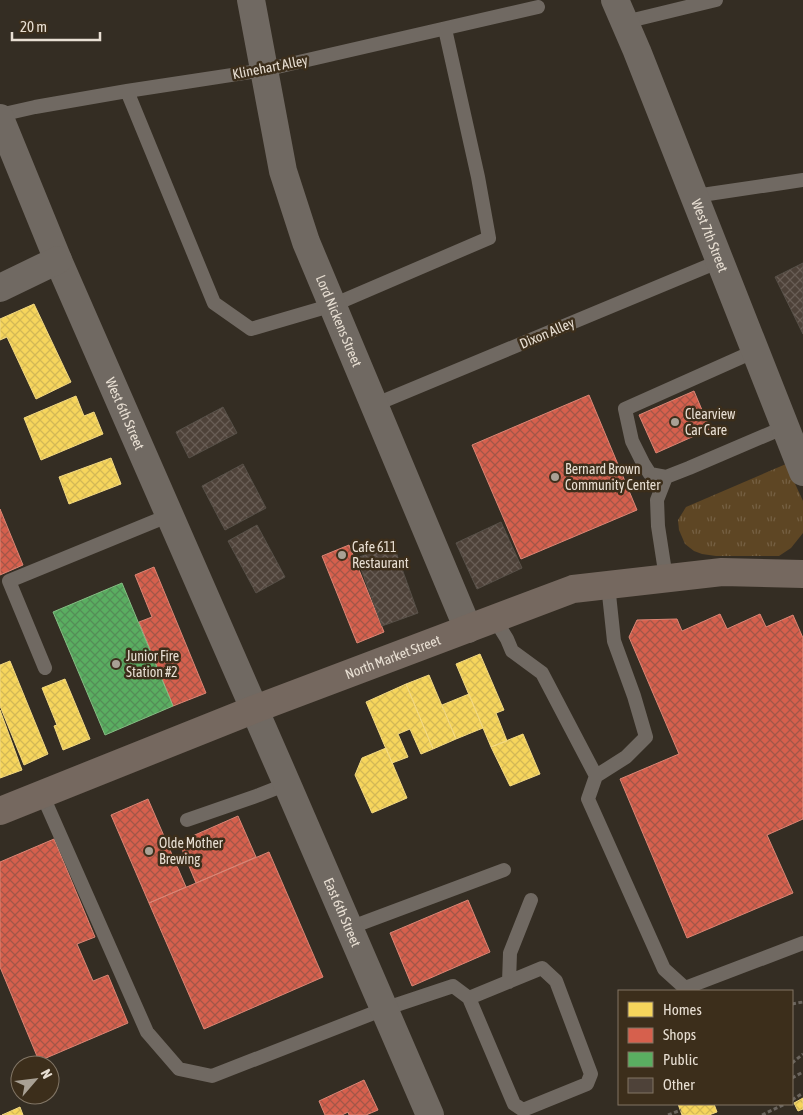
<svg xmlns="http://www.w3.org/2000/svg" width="803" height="1115" font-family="'Asap Condensed',sans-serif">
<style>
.grass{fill:url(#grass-tufts)}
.homes{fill:url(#homes-cross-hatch);stroke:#f2d880}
.shops{fill:url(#shops-cross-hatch);stroke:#db8675}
.public{fill:url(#public-cross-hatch);stroke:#85bd83}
.building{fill:url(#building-cross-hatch);stroke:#575048}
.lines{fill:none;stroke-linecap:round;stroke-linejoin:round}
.path{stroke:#6a645d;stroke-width:3;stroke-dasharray:4 2.5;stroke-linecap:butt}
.service{stroke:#706962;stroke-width:14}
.minor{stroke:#706962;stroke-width:28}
.secondary{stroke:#706962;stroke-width:28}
.primary{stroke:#75685f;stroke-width:28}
.poi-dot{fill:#a9a195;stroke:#3c2e1b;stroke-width:2}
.labels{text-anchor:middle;stroke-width:5;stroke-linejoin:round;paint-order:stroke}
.street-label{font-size:14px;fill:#e8dfd3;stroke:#3c2e1b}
.poi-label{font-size:14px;fill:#e8dfd3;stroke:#3c2e1b;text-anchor:start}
</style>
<defs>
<pattern id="grass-tufts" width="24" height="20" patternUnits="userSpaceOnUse" patternTransform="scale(1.25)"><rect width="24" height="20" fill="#5e4624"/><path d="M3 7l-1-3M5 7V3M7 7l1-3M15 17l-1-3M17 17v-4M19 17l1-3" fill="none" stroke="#756043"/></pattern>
<pattern id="homes-cross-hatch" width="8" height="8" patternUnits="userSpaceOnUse" patternTransform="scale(1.25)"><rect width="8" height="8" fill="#f6d55c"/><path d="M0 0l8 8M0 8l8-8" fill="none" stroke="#d3b856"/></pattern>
<pattern id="shops-cross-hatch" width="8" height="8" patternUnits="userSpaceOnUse" patternTransform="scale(1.25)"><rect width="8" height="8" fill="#d6604d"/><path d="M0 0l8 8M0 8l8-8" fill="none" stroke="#a45648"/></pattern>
<pattern id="public-cross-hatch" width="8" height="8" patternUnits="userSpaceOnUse" patternTransform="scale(1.25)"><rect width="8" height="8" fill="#5aae61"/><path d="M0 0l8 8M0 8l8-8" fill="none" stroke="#548e57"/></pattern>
<pattern id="building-cross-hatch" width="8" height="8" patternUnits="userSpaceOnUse" patternTransform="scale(1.25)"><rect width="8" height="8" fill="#4e4239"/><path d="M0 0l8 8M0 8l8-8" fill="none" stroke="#685d55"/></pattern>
</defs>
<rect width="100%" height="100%" fill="#342d23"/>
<path class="grass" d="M 786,464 L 803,501 L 803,533 L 791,548 L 779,556 L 716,556 L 702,554 L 694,551 L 685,544 L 679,530 L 678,520 L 686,507 Z"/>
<path class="homes" d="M 34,304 L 71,382 L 36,399 L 7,337 L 0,340 L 0,319 Z
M 76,396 L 84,416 L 94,412 L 103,434 L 41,460 L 24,418 Z
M 111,458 L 121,484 L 69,504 L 59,477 Z
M 480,654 L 504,710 L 496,713 L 507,741 L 491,747 L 456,664 Z
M 10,661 L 48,754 L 24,765 L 0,706 L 0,665 Z
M 429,675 L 456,739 L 433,749 L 406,684 Z
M 65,679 L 90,739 L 63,750 L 54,726 L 57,725 L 42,688 Z
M 406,684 L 433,749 L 421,754 L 410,729 L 398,734 L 408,757 L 392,763 L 366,702 Z
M 469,694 L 483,728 L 456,739 L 442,705 Z
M 0,710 L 22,770 L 0,778 Z
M 523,734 L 540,774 L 510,786 L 491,747 Z
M 386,748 L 407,798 L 372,813 L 355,775 L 362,758 Z
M 803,1098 L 803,1109 L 798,1111 L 794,1103 Z
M 678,1104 L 714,1104 L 717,1112 L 709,1115 L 682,1115 Z
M 20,1107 L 23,1115 L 2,1115 Z"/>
<path class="shops" d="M 694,391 L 710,429 L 656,453 L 639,415 Z
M 589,395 L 637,510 L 521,559 L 472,445 Z
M 0,509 L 23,565 L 0,575 Z
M 349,545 L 384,632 L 357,643 L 322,556 Z
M 154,567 L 206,693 L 173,706 L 139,622 L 152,617 L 135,575 Z
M 720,614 L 727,629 L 760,614 L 766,627 L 793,615 L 803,638 L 803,819 L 767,835 L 793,893 L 687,938 L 620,779 L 679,754 L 629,637 L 637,620 L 677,619 L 682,631 Z
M 148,799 L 186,887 L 149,903 L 111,815 Z
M 238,816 L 256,857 L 196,883 L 179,842 Z
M 54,839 L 95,937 L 77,944 L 93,981 L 108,975 L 128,1023 L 39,1061 L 0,967 L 0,862 Z
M 269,852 L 323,977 L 204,1029 L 149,903 Z
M 468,900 L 490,952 L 412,986 L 390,933 Z
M 364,1080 L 378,1110 L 366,1115 L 349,1115 L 348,1112 L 342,1115 L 325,1115 L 319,1101 Z"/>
<path class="public" d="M 122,583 L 173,706 L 105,735 L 53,612 Z"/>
<path class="building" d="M 803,263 L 803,334 L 775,277 Z
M 223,407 L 237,433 L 189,458 L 176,432 Z
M 243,464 L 266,508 L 225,530 L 202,486 Z
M 501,522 L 522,568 L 477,589 L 456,543 Z
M 257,525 L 285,577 L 256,593 L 228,541 Z
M 393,544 L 418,613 L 382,626 L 357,558 Z"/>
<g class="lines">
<path class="path" d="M 792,1004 L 803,1002
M 792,1063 L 803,1054
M 792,1078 L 803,1072
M 792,1100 L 803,1093
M 668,1115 L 681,1110
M 762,1115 L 785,1104"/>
<path class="service" d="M 625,22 L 716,0
M 127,91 L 214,303 L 251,329 L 333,305 L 489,238 L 478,177 L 445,29
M 0,115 L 35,107 L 127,91 L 264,70 L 538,7
M 695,196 L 803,180
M 755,351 L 625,409 L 632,441 L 643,463 L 650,474 L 666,477 L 689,468 L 785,427
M 374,405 L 720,261
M 666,578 L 658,526 L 657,500 L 666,477
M 608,585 L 614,641 L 634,696 L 646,737 L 626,757 L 596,776 L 588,799 L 664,969 L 685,988 L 803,943
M 494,618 L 507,639 L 512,651 L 542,673 L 596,776
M 45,668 L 9,581 L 170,515
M 42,794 L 147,1032 L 179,1069 L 212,1076 L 384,1009 L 453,986 L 469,998 L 514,1104 L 523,1110 L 587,1084 L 591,1074 L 556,981 L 542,968 L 469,998
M 187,820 L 259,795 L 287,784
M 349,928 L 504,870
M 509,982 L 510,953 L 531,900"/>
<g class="minor">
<path id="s1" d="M 251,0 L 283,171 L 306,242 L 468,629"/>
<path id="s2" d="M 0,118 L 58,260 L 287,784 L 430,1115"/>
<path d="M 0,288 L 58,260"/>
</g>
<path class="secondary" id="s3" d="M 615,0 L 637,51 L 803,472"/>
<path class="primary" id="s4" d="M 0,811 L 255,709 L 573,589 L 722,572 L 803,574"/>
</g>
<g class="poi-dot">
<circle cx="675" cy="422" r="5"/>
<circle cx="555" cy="477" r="5"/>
<circle cx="342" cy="555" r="5"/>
<circle cx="116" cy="664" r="5"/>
<circle cx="149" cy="851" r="5"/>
</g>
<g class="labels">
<g class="street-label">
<text transform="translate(270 67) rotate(-11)" y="5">Klinehart Alley</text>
<text dy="5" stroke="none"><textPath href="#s3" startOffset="254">West 7th Street</textPath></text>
<text dy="5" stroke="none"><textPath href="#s1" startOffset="334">Lord Nickens Street</textPath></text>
<text transform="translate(547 333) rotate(-23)" y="5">Dixon Alley</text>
<text dy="5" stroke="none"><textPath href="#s2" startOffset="321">West 6th Street</textPath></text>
<text dy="5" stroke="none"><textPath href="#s4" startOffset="422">North Market Street</textPath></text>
<text dy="5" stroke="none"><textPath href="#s2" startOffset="865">East 6th Street</textPath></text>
</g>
<g class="poi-label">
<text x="685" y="419">Clearview<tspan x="685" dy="16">Car Care</tspan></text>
<text x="565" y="474">Bernard Brown<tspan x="565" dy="16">Community Center</tspan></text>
<text x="352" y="552">Cafe 611<tspan x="352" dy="16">Restaurant</tspan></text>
<text x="126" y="661">Junior Fire<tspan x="126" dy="16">Station #2</tspan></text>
<text x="159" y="848">Olde Mother<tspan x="159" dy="16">Brewing</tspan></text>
</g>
</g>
<rect x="618" y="990" width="175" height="115" fill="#3c2e1b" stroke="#817565"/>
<rect x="628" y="1002" width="25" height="15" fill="#f6d55c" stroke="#817565"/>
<text x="663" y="1015" font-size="15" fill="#e8dfd3">Homes</text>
<rect x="628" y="1028" width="25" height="15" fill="#d6604d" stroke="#817565"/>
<text x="663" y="1040" font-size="15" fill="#e8dfd3">Shops</text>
<rect x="628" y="1052" width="25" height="15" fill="#5aae61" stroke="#817565"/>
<text x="663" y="1065" font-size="15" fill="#e8dfd3">Public</text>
<rect x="628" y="1078" width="25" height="15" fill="#4e4239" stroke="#817565"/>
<text x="663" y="1090" font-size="15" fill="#e8dfd3">Other</text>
<g transform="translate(35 1080) rotate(62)"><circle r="24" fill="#3c2e1b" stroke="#817565"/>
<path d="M0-4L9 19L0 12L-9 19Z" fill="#a9a195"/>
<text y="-8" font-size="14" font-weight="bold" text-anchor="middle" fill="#e8dfd3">N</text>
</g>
<path d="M12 32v8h88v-8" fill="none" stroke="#e8dfd3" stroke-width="2.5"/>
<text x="20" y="32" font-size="15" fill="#e8dfd3" stroke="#3c2e1b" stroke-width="4" paint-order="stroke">20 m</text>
</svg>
